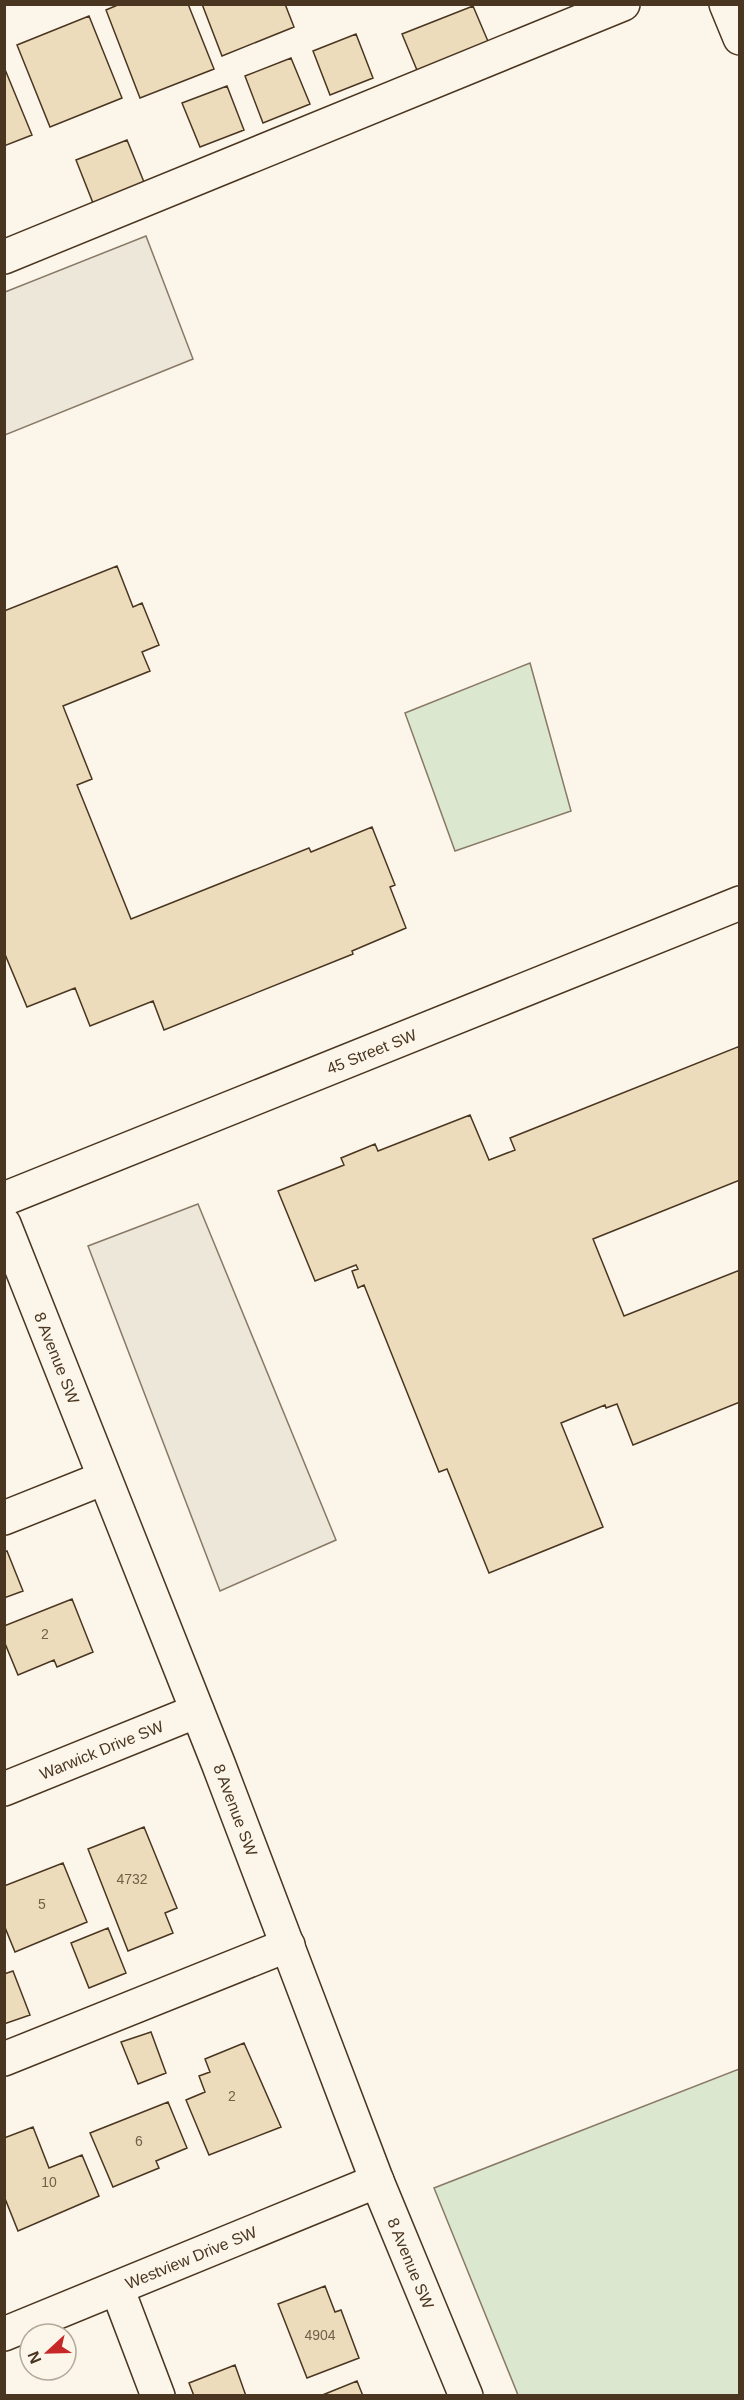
<svg xmlns="http://www.w3.org/2000/svg" width="744" height="2400" font-family="Helvetica,sans-serif">
<style>
.green{fill:#dce7d0;stroke:#887966;stroke-width:1.5}
.parking{fill:#ede7d9;stroke:#887966;stroke-width:1.5}
.building{fill:#ecdcbc;stroke:#4a3520;stroke-width:1.5}
.lines{fill:none;stroke-linecap:round;stroke-linejoin:round}
.minor-casing{stroke:#4a3520;stroke-width:36}
.minor{stroke:#fbf6e9;stroke-width:33}
.labels{text-anchor:middle;stroke-width:4.5;stroke-linejoin:round;paint-order:stroke}
.number-label{font-size:14px;fill:#725f47}
.street-label{font-size:16px;fill:#4a3520;stroke:#fbf6e9}
</style>
<rect width="100%" height="100%" fill="#fbf6e9"/>
<path class="green" d="M 530,663 L 571,811 L 455,851 L 405,713 Z
M 739,2069 L 739,2395 L 518,2395 L 434,2188 Z"/>
<path class="parking" d="M 146,236 L 193,359 L 5,435 L 5,292 Z
M 198,1204 L 336,1540 L 220,1591 L 88,1246 Z"/>
<path class="building" d="M 120,4 L 188,4 L 214,69 L 140,98 L 106,10 Z
M 202,4 L 285,4 L 294,27 L 222,56 Z
M 473,6 L 490,46 L 419,75 L 402,34 Z
M 89,16 L 122,98 L 50,127 L 17,45 Z
M 356,34 L 373,78 L 330,95 L 313,51 Z
M 291,58 L 310,104 L 263,123 L 245,76 Z
M 4,67 L 32,135 L 4,146 Z
M 227,86 L 244,130 L 200,147 L 182,103 Z
M 127,140 L 144,182 L 93,203 L 76,160 Z
M 117,566 L 133,607 L 142,603 L 159,645 L 142,652 L 150,671 L 63,706 L 92,779 L 77,785 L 131,919 L 309,848 L 311,852 L 372,827 L 395,885 L 390,887 L 406,928 L 352,951 L 353,954 L 164,1030 L 153,1001 L 90,1026 L 75,988 L 27,1007 L 4,952 L 4,611 Z
M 740,1046 L 740,1180 L 593,1239 L 624,1316 L 740,1270 L 740,1402 L 633,1445 L 617,1404 L 606,1408 L 605,1405 L 561,1423 L 603,1527 L 489,1573 L 447,1469 L 439,1472 L 364,1285 L 358,1288 L 352,1271 L 358,1269 L 356,1265 L 315,1281 L 278,1191 L 344,1165 L 341,1158 L 375,1144 L 378,1151 L 470,1115 L 489,1160 L 515,1150 L 510,1138 Z
M 7,1551 L 23,1591 L 4,1598 L 4,1552 Z
M 72,1599 L 93,1652 L 57,1667 L 54,1660 L 18,1675 L 4,1641 L 4,1626 Z
M 144,1827 L 177,1908 L 165,1913 L 173,1933 L 128,1951 L 88,1849 Z
M 63,1863 L 87,1922 L 15,1952 L 4,1925 L 4,1886 Z
M 108,1928 L 126,1973 L 89,1988 L 71,1943 Z
M 13,1971 L 30,2015 L 4,2024 L 4,1974 Z
M 151,2032 L 166,2073 L 138,2084 L 121,2042 Z
M 244,2043 L 281,2127 L 209,2155 L 186,2100 L 205,2092 L 199,2076 L 210,2072 L 205,2059 Z
M 168,2102 L 187,2148 L 156,2161 L 159,2168 L 113,2187 L 90,2133 Z
M 33,2127 L 49,2168 L 82,2155 L 99,2196 L 18,2231 L 4,2196 L 4,2138 Z
M 325,2286 L 335,2312 L 341,2310 L 359,2358 L 307,2378 L 278,2304 Z
M 235,2365 L 246,2396 L 194,2396 L 189,2383 Z
M 357,2381 L 363,2396 L 320,2396 Z"/>
<g class="lines">
<g class="minor-casing">
<g id="minor">
<path d="M 726,4 L 740,38"/>
<path d="M 4,257 L 623,4"/>
<path id="s1" d="M 4,1199 L 740,903"/>
<path id="s2" d="M 4,1224 L 218,1763 L 377,2181 L 466,2396"/>
<path d="M 4,1518 L 104,1478"/>
<path id="s3" d="M 4,1789 L 197,1711"/>
<path d="M 4,2059 L 288,1945"/>
<path d="M 117,2288 L 158,2396"/>
<path id="s4" d="M 4,2334 L 377,2181"/>
</g>
</g>
<use href="#minor" class="minor"/>
</g>
<g class="labels">
<g class="number-label">
<text x="45" y="1639">2</text>
<text x="132" y="1884">4732</text>
<text x="42" y="1909">5</text>
<text x="232" y="2101">2</text>
<text x="139" y="2146">6</text>
<text x="49" y="2187">10</text>
<text x="320" y="2340">4904</text>
</g>
<g class="street-label">
<text dy="6" stroke="none"><textPath href="#s1" startOffset="396">45 Street SW</textPath></text>
<text dy="6" stroke="none"><textPath href="#s2" startOffset="144">8 Avenue SW</textPath></text>
<text dy="6" stroke="none"><textPath href="#s3" startOffset="105">Warwick Drive SW</textPath></text>
<text dy="6" stroke="none"><textPath href="#s2" startOffset="630">8 Avenue SW</textPath></text>
<text dy="6" stroke="none"><textPath href="#s4" startOffset="202">Westview Drive SW</textPath></text>
<text dy="6" stroke="none"><textPath href="#s2" startOffset="1116">8 Avenue SW</textPath></text>
</g>
</g>
<rect width="744" height="2400" fill="none" stroke="#4a3520" stroke-width="12"/>
<g transform="translate(48 2352) rotate(248)"><circle r="28" fill="#fbf6e9" stroke="#b4a999" stroke-width="1.5"/>
<path d="M0-4.5L10 22L0 15L-10 22Z" fill="#c62828"/>
<text y="-9" font-size="16" font-weight="bold" text-anchor="middle" fill="#4a3520">N</text>
</g>
</svg>
